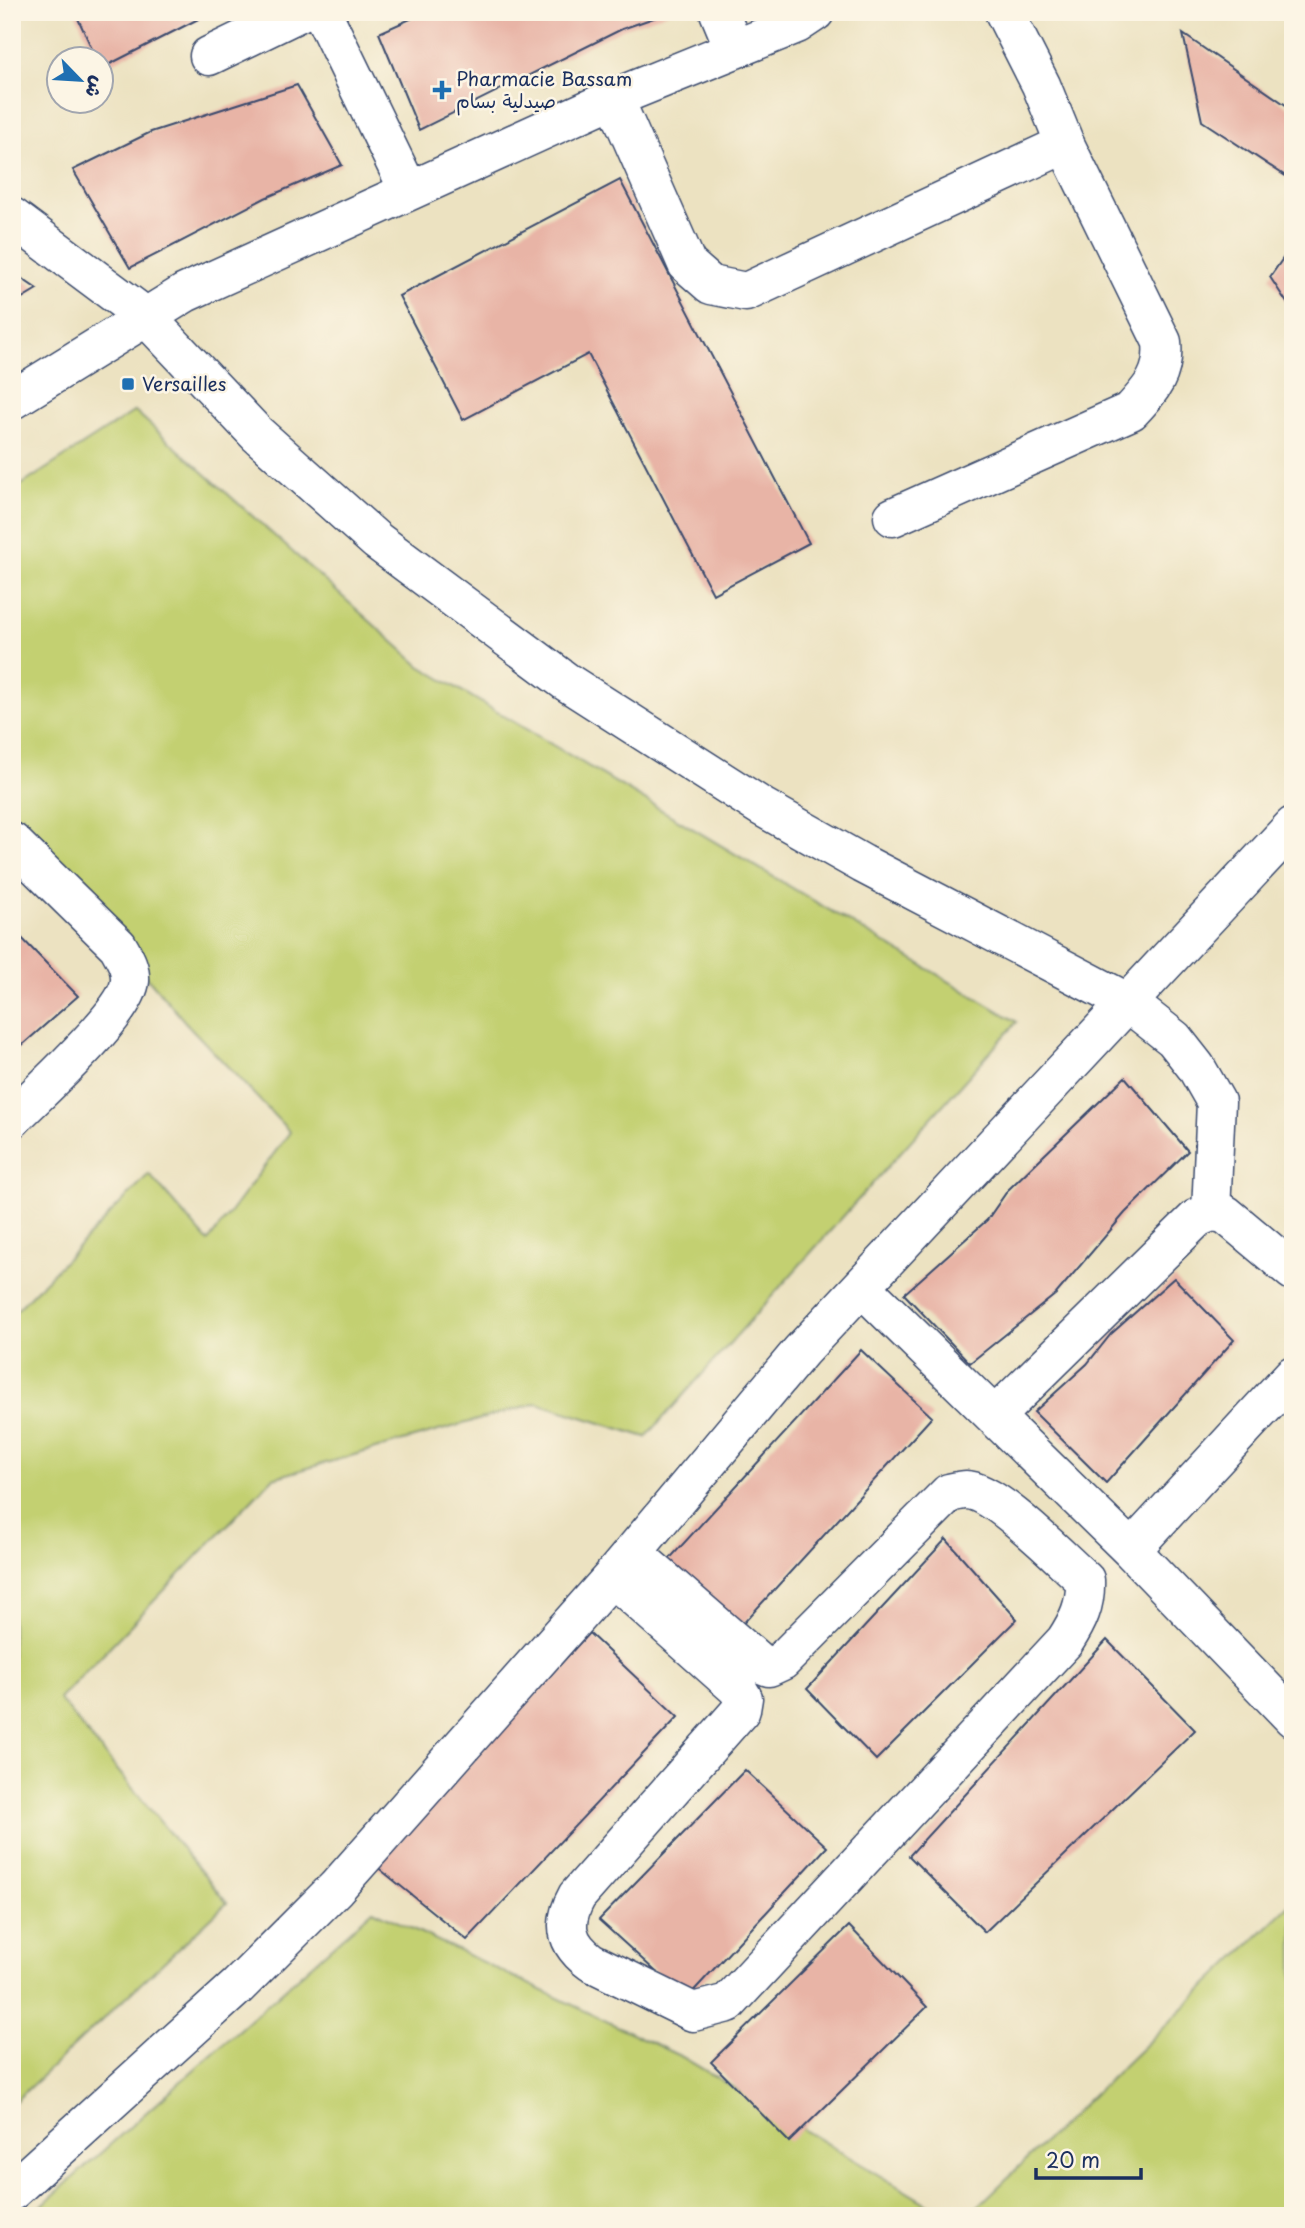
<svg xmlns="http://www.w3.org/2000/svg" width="1305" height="2228" font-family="'Playpen Sans','Playpen Sans Arabic',sans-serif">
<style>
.grass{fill:#c3d071;stroke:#6f8068;stroke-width:2}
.building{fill:#e8b4a6}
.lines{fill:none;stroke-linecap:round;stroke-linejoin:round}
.minor-casing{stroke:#3a4a6d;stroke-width:41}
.minor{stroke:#fff;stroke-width:38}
.poi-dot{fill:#1f6fb2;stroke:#fcf5e5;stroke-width:2.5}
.labels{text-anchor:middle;stroke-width:5;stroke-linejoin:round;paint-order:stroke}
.poi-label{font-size:19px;fill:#1b2f5e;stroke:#fcf5e5;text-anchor:start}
</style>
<rect width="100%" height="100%" fill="#fcf5e5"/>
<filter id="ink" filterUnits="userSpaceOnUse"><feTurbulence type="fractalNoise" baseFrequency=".0143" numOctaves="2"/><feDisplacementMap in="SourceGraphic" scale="14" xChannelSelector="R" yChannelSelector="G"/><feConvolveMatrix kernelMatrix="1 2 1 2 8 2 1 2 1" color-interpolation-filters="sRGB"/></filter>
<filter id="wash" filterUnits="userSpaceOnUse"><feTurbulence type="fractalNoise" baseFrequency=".00686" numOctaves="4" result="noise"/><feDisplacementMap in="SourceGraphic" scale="28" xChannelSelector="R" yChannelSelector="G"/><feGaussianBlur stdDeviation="1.57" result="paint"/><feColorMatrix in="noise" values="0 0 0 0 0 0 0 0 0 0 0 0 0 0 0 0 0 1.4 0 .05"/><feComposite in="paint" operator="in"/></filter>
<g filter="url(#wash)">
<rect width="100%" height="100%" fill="#ece2c1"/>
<path class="grass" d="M 135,411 L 420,666 L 1017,1022 L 646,1437 L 537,1403 L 273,1478 L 59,1699 L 227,1903 L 12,2104 L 12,1315 L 149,1174 L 208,1242 L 290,1132 L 186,1023 L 12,819 L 12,491 Z
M 1293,1902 L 1293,2216 L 968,2216 Z
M 373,1910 L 684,2058 L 947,2216 L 30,2216 Z"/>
<g id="blocks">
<path class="building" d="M 75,12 L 212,12 L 102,68 L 102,60 L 97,60 Z
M 426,12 L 668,12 L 668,13 L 622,29 L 419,130 L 379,33 Z
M 1183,34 L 1293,110 L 1293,181 L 1202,121 Z
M 297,85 L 342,165 L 265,198 L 130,268 L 73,170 L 151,132 Z
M 620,180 L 809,543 L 713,594 L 588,354 L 463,420 L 399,296 Z
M 1293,244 L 1293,312 L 1270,277 Z
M 12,272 L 37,289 L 12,304 Z
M 12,928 L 78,996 L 12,1054 Z
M 1125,1077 L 1188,1151 L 1125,1213 L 1056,1294 L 970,1363 L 904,1294 L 987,1220 L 1008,1190 Z
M 1174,1278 L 1234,1340 L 1106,1483 L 1034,1412 L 1087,1364 L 1111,1334 Z
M 861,1350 L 932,1417 L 740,1627 L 661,1568 Z
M 946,1539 L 1017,1619 L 876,1760 L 807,1689 Z
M 589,1633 L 678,1717 L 467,1940 L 376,1866 Z
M 1107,1640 L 1195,1730 L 985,1932 L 909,1856 Z
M 745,1770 L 827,1847 L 686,1999 L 599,1920 Z
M 849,1926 L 927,2007 L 789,2142 L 711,2062 Z"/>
</g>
</g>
<g filter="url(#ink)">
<use href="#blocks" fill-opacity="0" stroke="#3a4a6d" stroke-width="2"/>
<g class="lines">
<g class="minor-casing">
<path id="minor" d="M 322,12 L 409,191
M 719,12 L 734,48
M 209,56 L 300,12
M 614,98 L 687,264 L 711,285 L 746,292 L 1065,144 L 1041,85 L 1004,12
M 12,217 L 146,317 L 257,434 L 377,541 L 565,681 L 762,807 L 863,864 L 1127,1002 L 1174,1039 L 1196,1067 L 1216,1102 L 1211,1212
M 12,400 L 185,293 L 614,98 L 797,24 L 815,12
M 893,517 L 1131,411 C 1152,388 1165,374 1162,342 L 1065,144
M 12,842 L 118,946 C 124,957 131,967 130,981 C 127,1014 38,1092 12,1119
M 863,1288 L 1131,1550 L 1293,1718
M 995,1416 L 1197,1218 L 1211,1212 L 1225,1214 L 1293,1271
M 1131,1550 L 1293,1375
M 612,1577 L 737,1688 L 743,1698 L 741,1710 L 577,1896 C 562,1923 565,1943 591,1962 L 693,2012 L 728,2003 L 1065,1641 C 1078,1621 1086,1605 1085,1580 C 1061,1559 995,1490 966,1490 C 961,1490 954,1492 949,1493 L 782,1661 L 769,1667 L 761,1664 L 633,1553
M 12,2191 L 238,1986 L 336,1888 L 612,1577 L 801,1351 L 1293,826"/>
</g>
<use href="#minor" class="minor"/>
</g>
</g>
<g class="poi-dot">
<path d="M438.5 79.5h7v7h7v7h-7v7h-7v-7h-7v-7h7z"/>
<rect x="121" y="377" width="14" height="14" rx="3.5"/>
</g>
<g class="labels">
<g class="poi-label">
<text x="456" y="86">Pharmacie Bassam<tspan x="456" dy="22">صيدلية بسام</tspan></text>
<text x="142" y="391">Versailles</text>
</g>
</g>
<rect width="1305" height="2228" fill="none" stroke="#fcf5e5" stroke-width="42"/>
<g transform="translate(80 80) rotate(115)"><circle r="33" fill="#fcf5e5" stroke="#a2a6af" stroke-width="2"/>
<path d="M0-5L12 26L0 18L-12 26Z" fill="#1f6fb2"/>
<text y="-10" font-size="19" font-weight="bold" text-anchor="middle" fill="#1b2f5e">ش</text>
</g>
<path d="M1036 2168v10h105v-10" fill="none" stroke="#1b2f5e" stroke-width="3.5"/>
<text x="1046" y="2168" font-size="21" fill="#1b2f5e" stroke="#fcf5e5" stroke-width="5" paint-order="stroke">20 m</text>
</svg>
